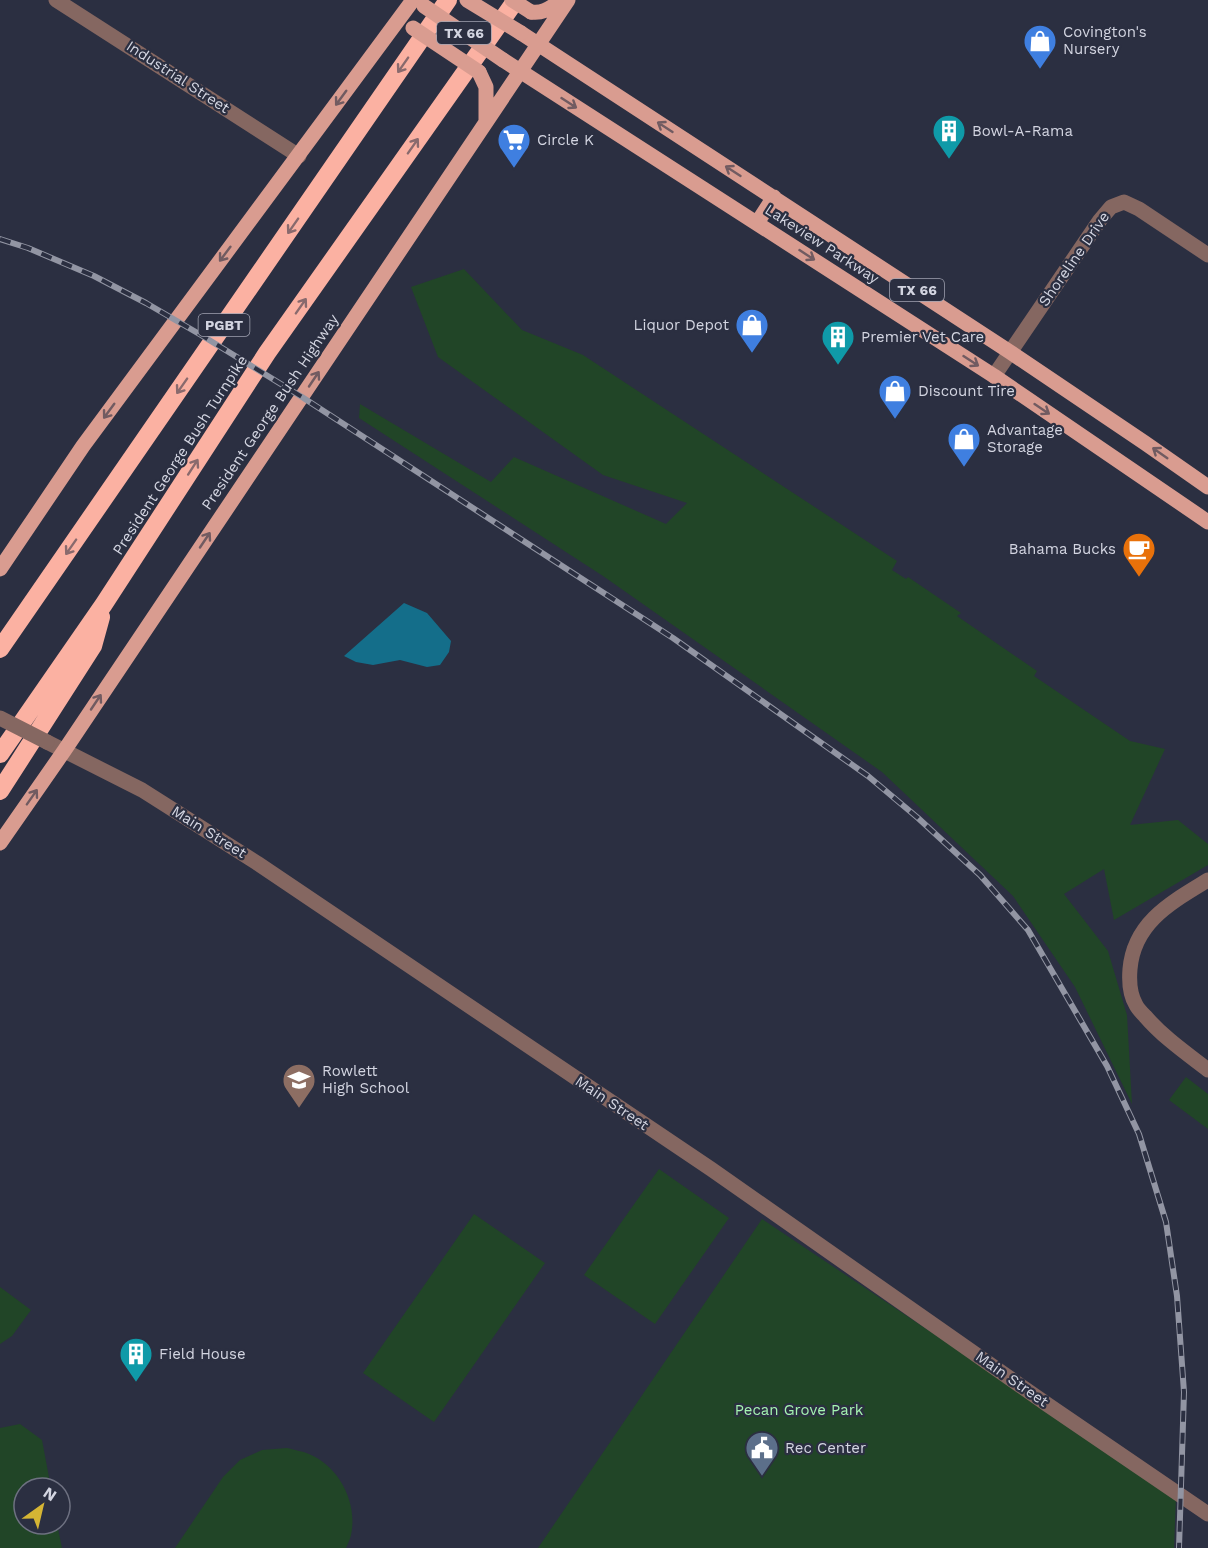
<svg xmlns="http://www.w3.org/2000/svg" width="1208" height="1548" font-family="'Work Sans',sans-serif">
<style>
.green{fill:#214527}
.water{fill:#146e8a}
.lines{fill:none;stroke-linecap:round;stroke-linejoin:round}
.minor{stroke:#856761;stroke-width:15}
.major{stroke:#d99c90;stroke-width:15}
.highway{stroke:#fbb1a2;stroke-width:18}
.rail-casing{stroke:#9295a3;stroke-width:6}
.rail{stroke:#2b2f41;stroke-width:4;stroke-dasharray:11;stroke-linecap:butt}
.minor-bridge{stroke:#856761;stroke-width:15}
.major-bridge{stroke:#d99c90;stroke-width:15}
.oneway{stroke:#896a6d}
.oneway2{stroke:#715b61}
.labels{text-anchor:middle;stroke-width:4.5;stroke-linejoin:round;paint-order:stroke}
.shield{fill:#2b2f41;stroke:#a1a3b1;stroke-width:1.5}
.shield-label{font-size:14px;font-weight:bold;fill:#d3d5e1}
.poi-label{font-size:15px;fill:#d3d5e1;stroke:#2b2f41;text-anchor:start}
.street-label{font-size:15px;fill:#d3d5e1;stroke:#2b2f41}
.park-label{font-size:15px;fill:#a5f4b1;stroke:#2b2f41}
</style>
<rect width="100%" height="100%" fill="#2b2f41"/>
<path class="green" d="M 464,269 L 522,330 L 583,355 L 897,561 L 892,570 L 906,579 L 908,577 L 961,613 L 957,616 L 1037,671 L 1034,676 L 1130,741 L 1165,749 L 1130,825 L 1178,820 L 1208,844 L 1208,865 L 1114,920 L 1104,869 L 1064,894 L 1108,951 L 1127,1015 L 1132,1104 L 1075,987 L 1013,896 L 882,772 L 603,576 L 359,418 L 360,404 L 491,482 L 514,457 L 666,524 L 687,503 L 603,475 L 438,357 L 411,287 Z
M 1186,1077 L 1208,1094 L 1208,1129 L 1169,1100 Z
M 659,1169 L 729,1218 L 655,1324 L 584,1275 Z
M 474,1214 L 545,1263 L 434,1422 L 363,1373 Z
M 762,1219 L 1176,1496 L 1174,1548 L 538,1548 Z
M 0,1287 L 31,1310 L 12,1336 L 0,1344 Z
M 20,1424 L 42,1440 L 51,1488 L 24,1488 L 24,1524 L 57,1524 L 62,1548 L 0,1548 L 0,1428 Z
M 287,1448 C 294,1450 302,1451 309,1454 C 339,1466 358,1503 351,1535 C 350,1539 348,1544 346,1548 L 175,1548 L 223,1477 L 240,1460 L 262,1450 Z"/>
<path class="water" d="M 404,603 L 427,613 L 451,641 L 449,652 L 440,665 L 427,667 L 400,660 L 373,665 L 356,662 L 344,656 Z"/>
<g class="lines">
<path class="minor" d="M 56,0 L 299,156
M 994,376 L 1100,220 L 1111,207 L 1124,202 L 1139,209 L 1208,255
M 47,742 L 142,790 L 257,863 L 711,1169 L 1048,1405 L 1208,1514
M 1208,880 C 1172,902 1134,922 1130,969 C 1129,981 1130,995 1136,1005 C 1138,1009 1142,1013 1145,1016 C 1163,1037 1186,1053 1208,1070"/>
<path class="major" d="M 531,12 C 544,14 551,7 562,0
M 521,33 L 1010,352 L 1145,443 L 1208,487
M 503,60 L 994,376 L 1208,522
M 479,72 L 486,87 L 486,122
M 757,223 L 774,197
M 0,569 L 83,446 L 413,0
M 0,843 L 64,751 L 568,0"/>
<path class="highway" d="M 0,649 L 448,0
M 0,754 L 104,604 L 267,353 L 516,0
M 0,791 L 93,646 L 101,617"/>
<g class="rail-casing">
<path id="rail" d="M 0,239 L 28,248 L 94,276 L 146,303 L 201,335 L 302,397 L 673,638 L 868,776 L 918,818 L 980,875 L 1028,930 L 1107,1066 L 1139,1134 L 1166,1222 L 1177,1296 L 1184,1392 L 1179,1548"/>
</g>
<use href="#rail" class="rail"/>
<path class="minor-bridge" d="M 0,718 L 47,742"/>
<path class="major-bridge" d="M 467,0 L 521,33
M 512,0 L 531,12
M 424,6 L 503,60
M 413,28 L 479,72"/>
</g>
<defs><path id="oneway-shaft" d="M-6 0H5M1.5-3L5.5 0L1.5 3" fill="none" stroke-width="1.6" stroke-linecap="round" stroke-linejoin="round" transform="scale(1.5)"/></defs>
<g class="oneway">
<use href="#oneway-shaft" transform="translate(403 65) rotate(125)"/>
<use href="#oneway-shaft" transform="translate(413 146) rotate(-55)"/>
<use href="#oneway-shaft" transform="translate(293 226) rotate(125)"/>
<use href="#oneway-shaft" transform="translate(301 306) rotate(-55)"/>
<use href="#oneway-shaft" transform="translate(182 386) rotate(125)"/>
<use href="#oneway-shaft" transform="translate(193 467) rotate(-57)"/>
<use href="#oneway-shaft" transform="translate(71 547) rotate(125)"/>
</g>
<g class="oneway2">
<use href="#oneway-shaft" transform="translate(341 98) rotate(126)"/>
<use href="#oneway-shaft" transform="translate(569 103) rotate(33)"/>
<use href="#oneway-shaft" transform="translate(665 127) rotate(-147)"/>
<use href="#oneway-shaft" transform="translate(733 171) rotate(-147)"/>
<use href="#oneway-shaft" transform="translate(225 254) rotate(127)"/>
<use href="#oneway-shaft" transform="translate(807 255) rotate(33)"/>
<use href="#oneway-shaft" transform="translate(971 361) rotate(33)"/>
<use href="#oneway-shaft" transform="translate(314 379) rotate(-56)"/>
<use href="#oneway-shaft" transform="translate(1042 409) rotate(34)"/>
<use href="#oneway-shaft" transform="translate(109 411) rotate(126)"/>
<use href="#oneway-shaft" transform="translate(1160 453) rotate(-145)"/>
<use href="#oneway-shaft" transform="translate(205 540) rotate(-56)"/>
<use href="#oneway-shaft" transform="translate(96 702) rotate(-56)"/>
<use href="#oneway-shaft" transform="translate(32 797) rotate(-55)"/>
</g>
<defs>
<g id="shop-pin" transform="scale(1.725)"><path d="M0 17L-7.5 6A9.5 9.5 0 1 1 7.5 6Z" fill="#3f7fe0" stroke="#2b2f41"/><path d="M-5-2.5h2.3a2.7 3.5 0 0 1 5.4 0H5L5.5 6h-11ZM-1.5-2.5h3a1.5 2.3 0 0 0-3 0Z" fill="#fff"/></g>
<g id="building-pin" transform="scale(1.725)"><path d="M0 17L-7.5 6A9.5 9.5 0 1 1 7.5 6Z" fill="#0f9aa8" stroke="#2b2f41"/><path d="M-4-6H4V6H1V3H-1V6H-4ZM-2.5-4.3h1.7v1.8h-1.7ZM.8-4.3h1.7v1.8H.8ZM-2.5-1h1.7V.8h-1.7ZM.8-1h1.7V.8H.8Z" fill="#fff"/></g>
<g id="supermarket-pin" transform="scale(1.725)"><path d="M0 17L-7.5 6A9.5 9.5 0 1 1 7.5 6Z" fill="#3f7fe0" stroke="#2b2f41"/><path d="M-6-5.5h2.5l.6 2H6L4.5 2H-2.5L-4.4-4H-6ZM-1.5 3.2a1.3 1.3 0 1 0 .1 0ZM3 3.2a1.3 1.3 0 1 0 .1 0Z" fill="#fff"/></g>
<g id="cafe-pin" transform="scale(1.725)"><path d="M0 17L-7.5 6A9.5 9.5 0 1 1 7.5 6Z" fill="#e8710a" stroke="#2b2f41"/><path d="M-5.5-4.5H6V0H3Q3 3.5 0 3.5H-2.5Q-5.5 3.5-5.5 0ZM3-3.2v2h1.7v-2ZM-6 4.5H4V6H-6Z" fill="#fff"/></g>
<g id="school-pin" transform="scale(1.725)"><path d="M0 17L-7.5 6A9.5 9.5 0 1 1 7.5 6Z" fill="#8d6e63" stroke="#2b2f41"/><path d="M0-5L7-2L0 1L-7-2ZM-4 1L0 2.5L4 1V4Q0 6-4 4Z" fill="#fff"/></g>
<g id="civic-pin" transform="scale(1.725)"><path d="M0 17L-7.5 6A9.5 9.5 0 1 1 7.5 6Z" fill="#5c6f8a" stroke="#2b2f41"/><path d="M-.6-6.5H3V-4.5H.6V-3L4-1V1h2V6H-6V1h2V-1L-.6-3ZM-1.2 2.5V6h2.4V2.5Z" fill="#fff"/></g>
</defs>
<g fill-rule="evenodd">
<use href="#shop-pin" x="1040" y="41"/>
<use href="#building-pin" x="949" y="131"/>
<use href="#supermarket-pin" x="514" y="140"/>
<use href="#shop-pin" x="752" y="325"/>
<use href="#building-pin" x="838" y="337"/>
<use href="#shop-pin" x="895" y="391"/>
<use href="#shop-pin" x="964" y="439"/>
<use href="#cafe-pin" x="1139" y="549"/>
<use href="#school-pin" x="299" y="1080"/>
<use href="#building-pin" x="136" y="1354"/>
<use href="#civic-pin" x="762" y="1448"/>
</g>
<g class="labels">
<g class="shield">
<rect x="437" y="22" width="54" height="22" rx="4.5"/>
<rect x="890" y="279" width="54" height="22" rx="4.5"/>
<rect x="198.5" y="314" width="51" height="22" rx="4.5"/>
</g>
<g class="shield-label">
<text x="464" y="38">TX 66</text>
<text x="917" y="295">TX 66</text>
<text x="224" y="330">PGBT</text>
</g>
<g class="poi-label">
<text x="1063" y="37">Covington's<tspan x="1063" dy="17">Nursery</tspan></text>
<text x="972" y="136">Bowl-A-Rama</text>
<text x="537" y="145">Circle K</text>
<text x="729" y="330" text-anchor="end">Liquor Depot</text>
<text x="861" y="342">Premier Vet Care</text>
<text x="918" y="396">Discount Tire</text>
<text x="987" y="435">Advantage<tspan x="987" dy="17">Storage</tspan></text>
<text x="1116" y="554" text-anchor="end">Bahama Bucks</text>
<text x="322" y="1076">Rowlett<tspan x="322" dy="17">High School</tspan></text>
<text x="159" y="1359">Field House</text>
<text x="785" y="1453">Rec Center</text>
</g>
<g class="street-label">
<text transform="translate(178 77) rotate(33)" y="5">Industrial Street</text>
<text transform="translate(822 244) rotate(33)" y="5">Lakeview Parkway</text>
<text transform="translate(1074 259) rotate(-55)" y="5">Shoreline Drive</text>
<text transform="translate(270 412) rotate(-56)" y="5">President George Bush Highway</text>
<text transform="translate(180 455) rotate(-57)" y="5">President George Bush Turnpike</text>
<text transform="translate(209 832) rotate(32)" y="5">Main Street</text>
<text transform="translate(612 1103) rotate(34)" y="5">Main Street</text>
<text transform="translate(1012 1379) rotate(35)" y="5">Main Street</text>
</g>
<g class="park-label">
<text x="799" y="1415">Pecan Grove Park</text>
</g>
</g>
<g transform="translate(42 1506) rotate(34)"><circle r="28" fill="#2b2f41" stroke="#6e7181" stroke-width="1.5"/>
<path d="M0-4.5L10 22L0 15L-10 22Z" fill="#d5b534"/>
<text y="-9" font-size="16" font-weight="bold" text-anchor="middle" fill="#d3d5e1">N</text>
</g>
</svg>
